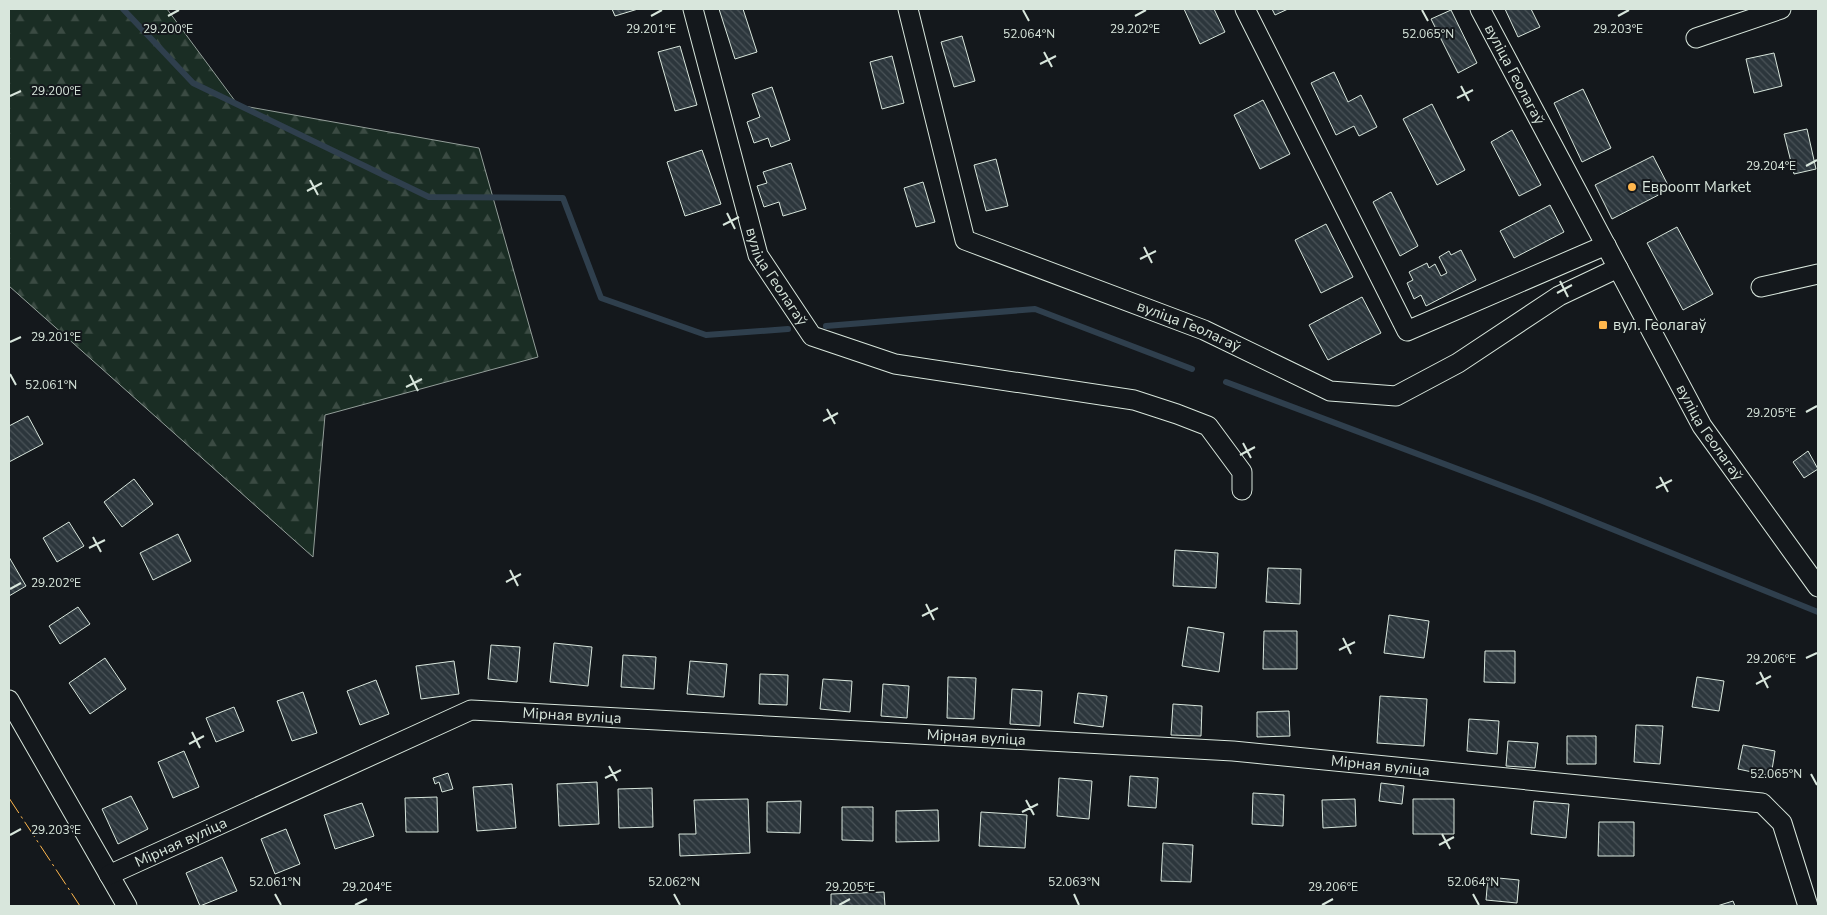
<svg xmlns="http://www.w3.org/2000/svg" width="1827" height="915" font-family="'Nunito Sans',sans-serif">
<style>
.forest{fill:url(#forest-firs);stroke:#939e99}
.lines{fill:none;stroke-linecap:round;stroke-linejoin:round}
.stream{stroke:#2f3f4d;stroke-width:6}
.building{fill:url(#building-back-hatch);stroke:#d8e6dc}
.minor-casing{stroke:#d8e6dc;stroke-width:21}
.minor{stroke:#14181c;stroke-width:19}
.power{stroke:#ffb74d;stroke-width:1;stroke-dasharray:18 4 2.5 4;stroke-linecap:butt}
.ticks{fill:none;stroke:#d8e6dc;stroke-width:2}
.poi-dot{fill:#ffb74d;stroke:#14181c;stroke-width:2}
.labels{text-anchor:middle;stroke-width:4;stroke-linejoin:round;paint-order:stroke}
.street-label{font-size:15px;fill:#d8e6dc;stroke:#14181c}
.poi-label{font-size:15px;fill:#d8e6dc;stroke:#14181c;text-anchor:start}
.ticks-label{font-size:12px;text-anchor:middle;fill:#d8e6dc;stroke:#14181c;stroke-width:4;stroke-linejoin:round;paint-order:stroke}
</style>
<defs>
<pattern id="forest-firs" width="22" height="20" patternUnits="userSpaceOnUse" patternTransform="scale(1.25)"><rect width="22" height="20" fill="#1a2d24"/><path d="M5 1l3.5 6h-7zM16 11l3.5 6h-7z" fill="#3b4b43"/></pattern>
<pattern id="building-back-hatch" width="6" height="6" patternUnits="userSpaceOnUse" patternTransform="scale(1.25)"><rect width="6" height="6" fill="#2c363c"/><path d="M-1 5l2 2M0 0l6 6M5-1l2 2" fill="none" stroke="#4a5358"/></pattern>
</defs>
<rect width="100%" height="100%" fill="#14181c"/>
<path class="forest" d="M 9,9 L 167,9 L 238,105 L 479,148 L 538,357 L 325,415 L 313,557 L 9,286 Z"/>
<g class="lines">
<path class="stream" d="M 123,9 L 193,83 L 429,197 L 563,198 L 601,298 L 706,335 L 788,329
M 826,326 L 1035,309 L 1192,369
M 1226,382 L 1540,500 L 1818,612"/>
</g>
<path class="building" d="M 612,9 L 638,9 L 615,16 Z
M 719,9 L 743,9 L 757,52 L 735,59 Z
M 1184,9 L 1214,9 L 1225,32 L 1200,44 Z
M 1272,9 L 1288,9 L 1275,15 Z
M 1505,9 L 1531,9 L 1540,27 L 1518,37 Z
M 1451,10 L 1477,63 L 1458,73 L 1431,19 Z
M 962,36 L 975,81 L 954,87 L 941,42 Z
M 680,46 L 697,105 L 675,111 L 658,52 Z
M 1774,53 L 1782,86 L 1754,93 L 1746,59 Z
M 892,56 L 904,103 L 882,109 L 870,62 Z
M 1334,72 L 1348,102 L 1361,95 L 1377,127 L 1359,136 L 1354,126 L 1336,135 L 1311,83 Z
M 772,87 L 790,140 L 771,147 L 768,138 L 754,143 L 747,122 L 760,117 L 752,94 Z
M 1583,89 L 1611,148 L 1582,162 L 1554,103 Z
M 1263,100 L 1290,154 L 1260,169 L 1234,115 Z
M 1432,104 L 1465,170 L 1437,185 L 1403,119 Z
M 1807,129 L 1816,169 L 1794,174 L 1784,134 Z
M 1512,130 L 1541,185 L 1519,196 L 1491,142 Z
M 702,150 L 721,204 L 685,216 L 667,162 Z
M 1653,156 L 1670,189 L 1612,219 L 1595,185 Z
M 996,159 L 1008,206 L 986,211 L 974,165 Z
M 791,163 L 806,209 L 783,216 L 779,202 L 764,207 L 757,186 L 767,183 L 763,172 Z
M 923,182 L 935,222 L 916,227 L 904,188 Z
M 1391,192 L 1418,246 L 1400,256 L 1373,202 Z
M 1550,205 L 1564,232 L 1514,258 L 1500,231 Z
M 1326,224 L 1353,277 L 1321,293 L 1295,240 Z
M 1677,227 L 1713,294 L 1683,310 L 1647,243 Z
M 1461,250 L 1476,280 L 1426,306 L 1421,295 L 1414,299 L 1407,283 L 1413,280 L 1409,272 L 1427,263 L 1429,268 L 1435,264 L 1441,276 L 1447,273 L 1439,257 L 1449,251 L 1451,255 Z
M 1362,297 L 1381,333 L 1328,360 L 1309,325 Z
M 28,416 L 43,444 L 9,462 L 9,426 Z
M 1808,451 L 1818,469 L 1804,478 L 1793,462 Z
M 134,479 L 153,504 L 122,527 L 104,502 Z
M 69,522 L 84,546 L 57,562 L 43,538 Z
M 178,534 L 191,561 L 153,580 L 140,553 Z
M 1175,550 L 1218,553 L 1216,588 L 1173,586 Z
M 9,557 L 26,586 L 9,596 Z
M 1268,568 L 1301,569 L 1300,604 L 1266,602 Z
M 78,607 L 90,624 L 60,644 L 49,626 Z
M 1389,615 L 1429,621 L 1424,658 L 1384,653 Z
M 1188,627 L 1224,633 L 1219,672 L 1182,666 Z
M 1264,631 L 1297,631 L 1297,669 L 1263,669 Z
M 554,643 L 592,647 L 588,686 L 550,682 Z
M 491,645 L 520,647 L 517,682 L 488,679 Z
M 1485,651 L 1515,651 L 1515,683 L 1484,682 Z
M 623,655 L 656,657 L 654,689 L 621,687 Z
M 105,658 L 126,689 L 90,714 L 69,683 Z
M 454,661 L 459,694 L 421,699 L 416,666 Z
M 690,661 L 727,664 L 724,697 L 687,694 Z
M 760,674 L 788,675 L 787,705 L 759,704 Z
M 948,677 L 976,678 L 974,719 L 947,718 Z
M 1697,677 L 1724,681 L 1719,711 L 1692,707 Z
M 823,679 L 852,681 L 850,712 L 820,709 Z
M 376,680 L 389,714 L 360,725 L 347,691 Z
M 883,684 L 909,686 L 907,718 L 881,716 Z
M 1012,689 L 1042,691 L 1040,726 L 1010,724 Z
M 303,692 L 317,733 L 292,741 L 277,701 Z
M 1078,693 L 1107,696 L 1103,727 L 1074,723 Z
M 1380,696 L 1427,699 L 1424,746 L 1377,743 Z
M 1173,704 L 1202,706 L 1201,736 L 1171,735 Z
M 234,707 L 244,731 L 216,742 L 206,718 Z
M 1289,711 L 1290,736 L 1257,737 L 1257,712 Z
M 1469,719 L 1499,721 L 1497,754 L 1467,751 Z
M 1636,725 L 1663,726 L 1660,764 L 1634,762 Z
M 1567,736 L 1596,736 L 1596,764 L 1567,764 Z
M 1508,741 L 1538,743 L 1535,768 L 1506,766 Z
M 1743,745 L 1775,751 L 1771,776 L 1738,769 Z
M 184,751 L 199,787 L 173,798 L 158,762 Z
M 448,773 L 453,789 L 442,792 L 439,782 L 435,784 L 433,778 Z
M 1130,776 L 1158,778 L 1156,808 L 1128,806 Z
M 1059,778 L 1092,781 L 1089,819 L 1057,816 Z
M 597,782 L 599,824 L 559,826 L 557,784 Z
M 1381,783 L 1404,786 L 1402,804 L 1379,801 Z
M 512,784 L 516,828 L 477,831 L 473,787 Z
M 652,788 L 653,827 L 619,828 L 618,789 Z
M 1253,793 L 1284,795 L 1283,826 L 1252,824 Z
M 131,796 L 148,829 L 118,844 L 102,809 Z
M 437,797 L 438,832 L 406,832 L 405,798 Z
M 748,799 L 750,853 L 680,856 L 679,834 L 696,834 L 694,800 Z
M 1355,799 L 1356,826 L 1323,828 L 1322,800 Z
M 1413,799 L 1454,799 L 1454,834 L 1413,834 Z
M 801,801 L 800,833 L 767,832 L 767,802 Z
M 1534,801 L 1569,804 L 1566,838 L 1531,834 Z
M 362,803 L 374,836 L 335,849 L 324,815 Z
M 842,807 L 873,807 L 873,841 L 842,840 Z
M 938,810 L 939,841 L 896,842 L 896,811 Z
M 981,812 L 1027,815 L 1025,848 L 979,846 Z
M 1599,822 L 1634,822 L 1634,856 L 1598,856 Z
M 286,829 L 300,864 L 275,874 L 261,839 Z
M 1163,843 L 1193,845 L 1191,882 L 1161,881 Z
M 222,857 L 237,891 L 200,906 L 186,873 Z
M 1488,877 L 1519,880 L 1517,903 L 1486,900 Z
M 884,892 L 885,906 L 831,906 L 831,894 Z
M 1733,901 L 1735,906 L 1717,906 Z"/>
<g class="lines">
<g class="minor-casing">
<g id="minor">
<path id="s1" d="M 693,9 L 758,255 L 812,336 L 895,364 L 1134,400 L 1177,414 L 1208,426 L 1242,472 L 1242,490"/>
<path id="s2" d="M 908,9 L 965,240 L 1204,330 L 1330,391 L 1396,396 L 1458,363 L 1559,296 L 1618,268"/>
<path d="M 1245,9 L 1407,331 L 1606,245"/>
<path id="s3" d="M 1480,9 L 1702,426 L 1818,587"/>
<path d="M 1696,38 L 1781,9"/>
<path d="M 1761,287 L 1818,274"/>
<path d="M 9,700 L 127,906"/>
<path id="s4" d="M 109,875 L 471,710 L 1233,751 L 1762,803 L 1782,823 L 1808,906"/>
</g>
</g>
<use href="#minor" class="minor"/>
<path class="power" d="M 9,798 L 80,906"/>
</g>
<path class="ticks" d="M 1023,10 L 1029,21M 1422,10 L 1428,21M 168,16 L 179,10M 651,16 L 662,10M 1135,16 L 1146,10M 1618,16 L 1629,10M 1044,52 L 1052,67M 1040,64 L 1056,56M 1461,86 L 1469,101M 10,96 L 21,91M 1457,98 L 1473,90M 1806,166 L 1817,160M 310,180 L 318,195M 307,191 L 322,183M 727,213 L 735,229M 723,225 L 739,217M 1144,247 L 1152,263M 1140,259 L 1156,251M 1560,281 L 1568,297M 1557,293 L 1572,285M 10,342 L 21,337M 10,374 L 16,385M 410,375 L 418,391M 406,387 L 422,379M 827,409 L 835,424M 1806,412 L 1817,406M 823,421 L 838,413M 1243,443 L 1251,458M 1240,455 L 1255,447M 1660,477 L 1668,492M 1656,488 L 1672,480M 93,537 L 101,552M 89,548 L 105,540M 510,570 L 518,586M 506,582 L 521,574M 10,589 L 21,583M 926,604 L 934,620M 922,616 L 938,608M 1343,638 L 1351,654M 1339,650 L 1355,642M 1806,658 L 1817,653M 1760,672 L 1768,688M 1756,684 L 1771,676M 192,732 L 200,748M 189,744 L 204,736M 609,766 L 617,781M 1811,774 L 1817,785M 605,778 L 621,770M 1026,800 L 1034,815M 1022,812 L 1038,804M 1442,834 L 1450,849M 10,835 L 21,829M 1439,845 L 1454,837M 275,894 L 281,905M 674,894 L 680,905M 1074,894 L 1079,905M 1473,894 L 1479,905M 355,905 L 367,899M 839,905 L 850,899M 1322,905 L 1333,899"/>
<g class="poi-dot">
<circle cx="1632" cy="187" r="5"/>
<rect x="1598" y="320" width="10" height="10" rx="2.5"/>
</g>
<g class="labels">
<g class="street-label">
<text dy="5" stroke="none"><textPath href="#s3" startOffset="74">вуліца Геолагаў</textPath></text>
<text dy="5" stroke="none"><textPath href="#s1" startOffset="282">вуліца Геолагаў</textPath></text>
<text dy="5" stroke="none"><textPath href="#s2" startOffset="478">вуліца Геолагаў</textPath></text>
<text dy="5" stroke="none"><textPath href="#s3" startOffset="482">вуліца Геолагаў</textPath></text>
<text dy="5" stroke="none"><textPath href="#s4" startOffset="499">Мірная вуліца</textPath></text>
<text dy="5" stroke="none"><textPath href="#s4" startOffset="904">Мірная вуліца</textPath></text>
<text dy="5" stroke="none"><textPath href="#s4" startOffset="1309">Мірная вуліца</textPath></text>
<text dy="5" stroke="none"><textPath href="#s4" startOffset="79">Мірная вуліца</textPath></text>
</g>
<g class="poi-label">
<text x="1642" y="192">Евроопт Market</text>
<text x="1613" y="330">вул. Геолагаў</text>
</g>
</g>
<g class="ticks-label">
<text x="168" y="33">29.200°E</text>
<text x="651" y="33">29.201°E</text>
<text x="1135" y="33">29.202°E</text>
<text x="1618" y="33">29.203°E</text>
<text x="1029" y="38">52.064°N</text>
<text x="1428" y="38">52.065°N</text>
<text x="56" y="95">29.200°E</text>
<text x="1771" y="170">29.204°E</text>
<text x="56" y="341">29.201°E</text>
<text x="51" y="389">52.061°N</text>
<text x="1771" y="417">29.205°E</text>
<text x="56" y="587">29.202°E</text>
<text x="1771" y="663">29.206°E</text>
<text x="1776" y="778">52.065°N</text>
<text x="56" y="834">29.203°E</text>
<text x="275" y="886">52.061°N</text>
<text x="674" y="886">52.062°N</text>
<text x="1074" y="886">52.063°N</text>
<text x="1473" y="886">52.064°N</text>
<text x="367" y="891">29.204°E</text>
<text x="850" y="891">29.205°E</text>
<text x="1333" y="891">29.206°E</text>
</g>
<rect width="1827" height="915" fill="none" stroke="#d8e6dc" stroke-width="20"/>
</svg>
